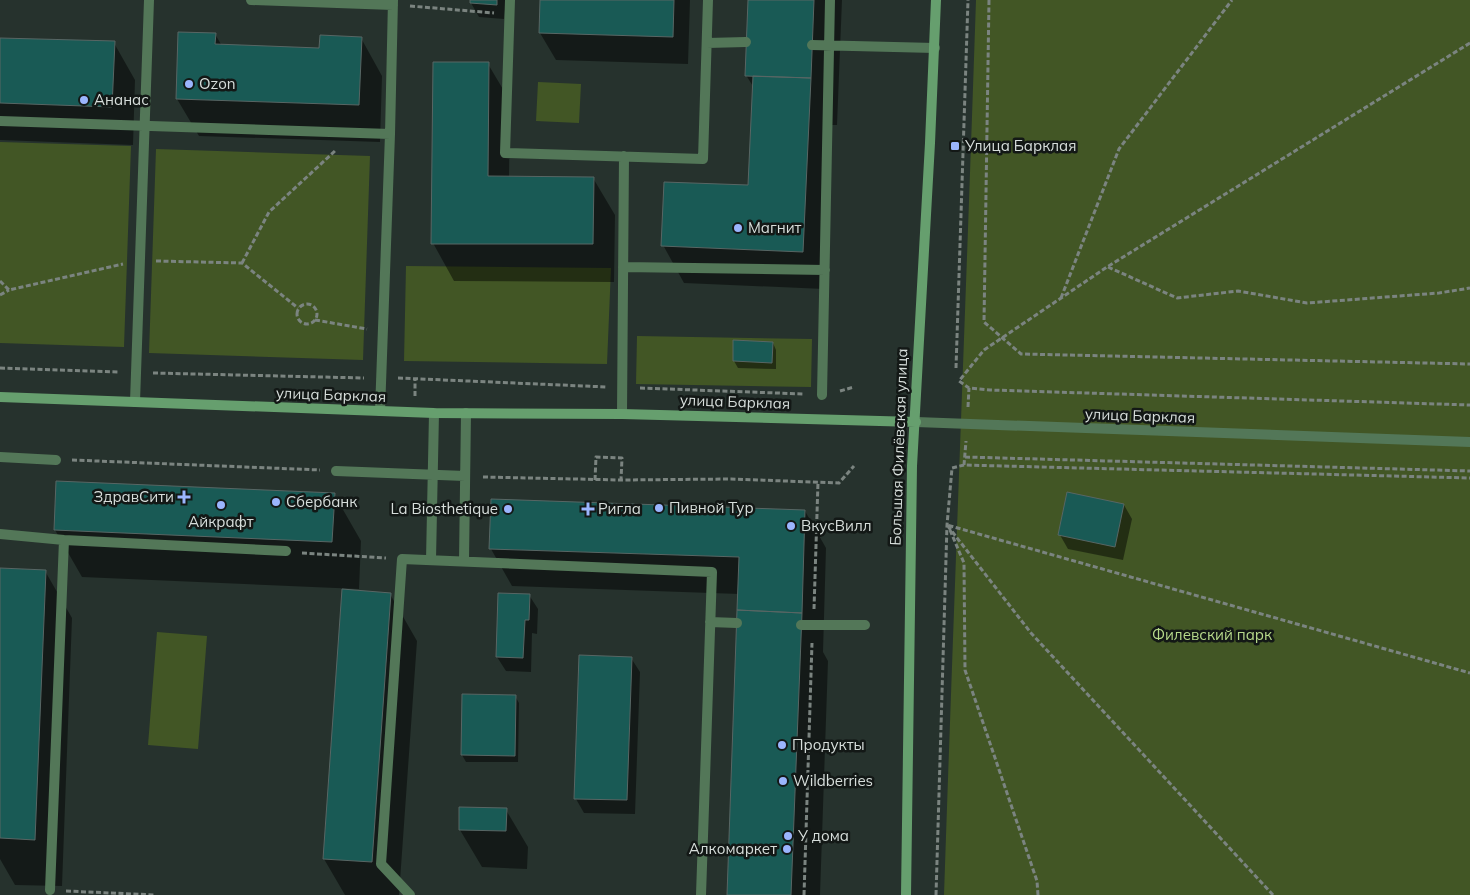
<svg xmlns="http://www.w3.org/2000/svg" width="1470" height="895" font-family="Mulish,sans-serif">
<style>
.green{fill:#425625}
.shadow{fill:#0007}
.building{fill:#195a55;stroke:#586664}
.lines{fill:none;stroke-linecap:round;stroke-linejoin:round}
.path{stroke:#7b8480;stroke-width:3;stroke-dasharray:5 2.5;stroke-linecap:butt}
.service{stroke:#537758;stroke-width:10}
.tertiary{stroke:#537758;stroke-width:10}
.secondary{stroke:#669f6e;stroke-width:10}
.poi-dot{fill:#9bb5fd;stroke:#131816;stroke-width:2}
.labels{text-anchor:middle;stroke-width:5;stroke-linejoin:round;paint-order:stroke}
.poi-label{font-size:15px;fill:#d7dedb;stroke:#131816;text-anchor:start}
.street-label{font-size:15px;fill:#d7dedb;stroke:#131816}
.park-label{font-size:15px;fill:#b7da8b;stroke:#131816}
</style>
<rect width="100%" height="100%" fill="#26322d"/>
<path class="green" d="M 976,0 L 1470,0 L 1470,895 L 944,895 C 954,597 966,298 976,0 Z
M 538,82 L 581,84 L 579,123 L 536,121 Z
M 0,142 L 131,146 L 124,347 L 0,343 Z
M 156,149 L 370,156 L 363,360 L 149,353 Z
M 406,266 L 611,268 L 607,364 L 404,361 Z
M 637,336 L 812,339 L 811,387 L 636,384 Z
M 157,632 L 207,636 L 198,749 L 148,745 Z"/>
<path class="shadow" d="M 471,0 L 506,0 L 504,19 L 479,17 L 471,3 Z
M 541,0 L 690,0 L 688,64 L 556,60 L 540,33 Z
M 749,0 L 842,0 L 837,125 L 831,125 L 824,289 L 684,283 L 663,245 L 750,186 L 754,88 L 746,75 Z
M 215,34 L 222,46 L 321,49 L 361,38 L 382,76 L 380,142 L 199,136 L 177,99 Z
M 0,39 L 114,43 L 135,80 L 133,145 L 0,140 Z
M 488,64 L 510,101 L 509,178 L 593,178 L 615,215 L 614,282 L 454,281 L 433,243 Z
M 773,343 L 776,350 L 776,369 L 738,368 L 734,361 Z
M 334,494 L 361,541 L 359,589 L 82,577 L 55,530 Z
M 1124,505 L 1132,519 L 1123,560 L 1068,549 L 1060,535 Z
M 805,511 L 826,548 L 823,652 L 828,661 L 820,895 L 728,895 L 739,594 L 512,586 L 491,549 Z
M 0,569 L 45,571 L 72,618 L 62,886 L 15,885 L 0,859 Z
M 390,594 L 417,641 L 399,895 L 345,895 L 324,859 Z
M 499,594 L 529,595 L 538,609 L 537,634 L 532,633 L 531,672 L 506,671 L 497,657 Z
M 631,658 L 640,672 L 635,814 L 584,813 L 576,799 Z
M 463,695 L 515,696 L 519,703 L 518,762 L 466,762 L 462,755 Z
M 506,810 L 528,847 L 527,869 L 482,867 L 460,830 Z"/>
<path class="building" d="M 470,0 L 497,0 L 497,5 L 470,3 Z
M 540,0 L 674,0 L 673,37 L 539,33 Z
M 748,0 L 814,0 L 811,78 L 745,76 Z
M 178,32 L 216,33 L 215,44 L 319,48 L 320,35 L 362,37 L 359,105 L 176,99 Z
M 0,38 L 115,41 L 112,107 L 0,103 Z
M 433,62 L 489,62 L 488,176 L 594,177 L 593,244 L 431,244 Z
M 753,76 L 811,78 L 803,252 L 661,246 L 664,182 L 748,185 Z
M 733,340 L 773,342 L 772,363 L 733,361 Z
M 56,481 L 335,493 L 332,542 L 54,530 Z
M 1067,492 L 1124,504 L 1115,547 L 1058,535 Z
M 491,499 L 805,510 L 802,613 L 737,610 L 739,557 L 489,549 Z
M 0,568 L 46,570 L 35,840 L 0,838 Z
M 342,589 L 391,593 L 372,862 L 323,859 Z
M 498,593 L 530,594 L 529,620 L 525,620 L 523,658 L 496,657 Z
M 737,610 L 802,613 L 791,895 L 727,895 Z
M 579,655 L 632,657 L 627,800 L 574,799 Z
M 462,694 L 516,695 L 515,756 L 461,755 Z
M 459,807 L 507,808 L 506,831 L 459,830 Z"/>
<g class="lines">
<path class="path" d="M 989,0 L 984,322 L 1021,354 L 1470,364
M 410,6 L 494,13
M 1470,43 L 1107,267 L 984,350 L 959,381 L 969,388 L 990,390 L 1470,405
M 156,261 L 242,263 L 298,308
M 242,263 L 269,212 L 336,150
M 1108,267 L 1177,298 L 1238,291 L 1307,303 L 1439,293 L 1470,288
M 0,281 L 9,290 L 123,264
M 0,295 L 9,290
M 1061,298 L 1119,149 L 1232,0
M297 314a10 10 0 1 1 20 0a10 10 0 1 1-20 0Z
M 315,320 L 367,329
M 0,368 L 119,372
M 956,368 L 968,0
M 153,373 L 364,378
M 398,378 L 607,387
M 640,388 L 804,394
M 840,391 L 854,387
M 415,396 L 415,379
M 968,407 L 969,388
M 965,457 L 1470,471
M 72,460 L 320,470
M 964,465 L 966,441
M 483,477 L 621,480 L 731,479 L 839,483 L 854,466
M 595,480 L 596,457 L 622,458 L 621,480
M 950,530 L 964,563 L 965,670 L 1037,881 L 1038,895
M 302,553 L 386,558
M 814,609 L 818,482
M 66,891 L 155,895
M 804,895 L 812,643
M 936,895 L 947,525 L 952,468 L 964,465 L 1470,478
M 1273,895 L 1031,633 L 947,525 L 1470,673"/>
<path class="service" d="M 251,0 L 393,5
M 510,0 L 505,153 L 703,159 L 708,0
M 707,43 L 746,42
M 812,45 L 935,48
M 0,121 L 390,134
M 623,267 L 825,270
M 822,395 L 830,0
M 135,402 L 149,0
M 380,411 L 390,134 L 393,0
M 622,414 L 624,156
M 0,457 L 56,460
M 336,471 L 465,476
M 0,534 L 64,540 L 286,551
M 431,560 L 434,413
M 464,561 L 466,413
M 710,622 L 737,623
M 801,625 L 865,625
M 50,890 L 64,540
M 410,895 L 381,864 L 402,559 L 712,572 L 701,895"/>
<path class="tertiary" d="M 916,422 L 1470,442"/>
<path class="secondary" d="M 0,397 L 434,413 L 622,414 L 916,422
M 906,895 L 912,466 L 930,143 L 936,0"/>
</g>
<g class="poi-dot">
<circle cx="189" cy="84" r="5"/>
<circle cx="84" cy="100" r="5"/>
<rect x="950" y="141" width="10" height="10" rx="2.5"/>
<circle cx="738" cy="228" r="5"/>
<path d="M181.5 489.5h5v5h5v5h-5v5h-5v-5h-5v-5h5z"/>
<circle cx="276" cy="502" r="5"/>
<circle cx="221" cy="505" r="5"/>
<circle cx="659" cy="508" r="5"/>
<circle cx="508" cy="509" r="5"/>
<path d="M585.5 501.5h5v5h5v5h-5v5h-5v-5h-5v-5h5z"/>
<circle cx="791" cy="526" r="5"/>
<circle cx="782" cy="745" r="5"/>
<circle cx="783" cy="781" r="5"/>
<circle cx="788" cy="836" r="5"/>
<circle cx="787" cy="849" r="5"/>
</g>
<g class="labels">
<g class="poi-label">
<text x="199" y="89">Ozon</text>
<text x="94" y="105">Ананас</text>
<text x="965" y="151">Улица Барклая</text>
<text x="748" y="233">Магнит</text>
<text x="174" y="502" text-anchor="end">ЗдравСити</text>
<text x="286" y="507">Сбербанк</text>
<text x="669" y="513">Пивной Тур</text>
<text x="498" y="514" text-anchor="end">La Biosthetique</text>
<text x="598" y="514">Ригла</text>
<text x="221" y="527" text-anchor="middle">Айкрафт</text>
<text x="801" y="531">ВкусВилл</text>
<text x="792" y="750">Продукты</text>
<text x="793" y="786">Wildberries</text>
<text x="798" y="841">У дома</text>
<text x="777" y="854" text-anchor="end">Алкомаркет</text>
</g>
<g class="street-label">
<text transform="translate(331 395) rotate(2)" y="5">улица Барклая</text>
<text transform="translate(735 402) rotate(2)" y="5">улица Барклая</text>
<text transform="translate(1140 416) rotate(2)" y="5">улица Барклая</text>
<text transform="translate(899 447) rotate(-88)" y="5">Большая Филёвская улица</text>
</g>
<g class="park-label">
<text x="1212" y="640">Филевский парк</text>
</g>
</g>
</svg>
